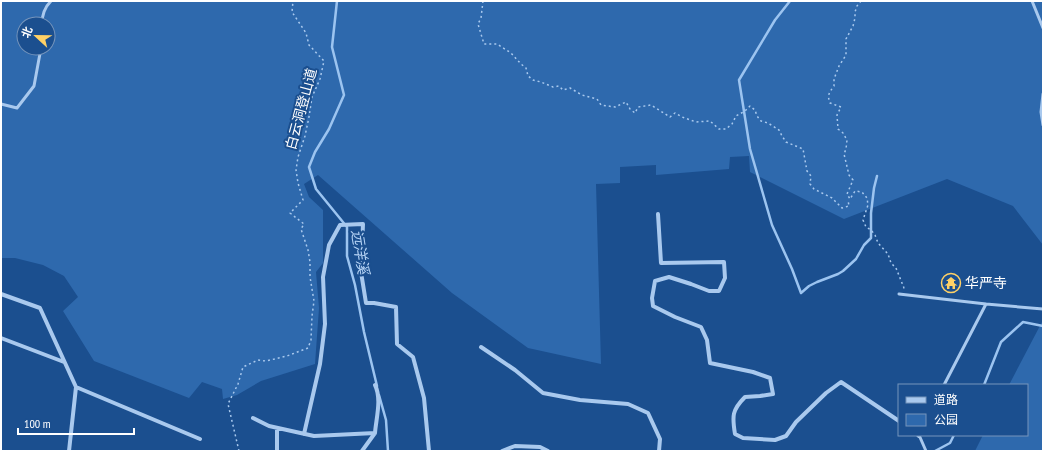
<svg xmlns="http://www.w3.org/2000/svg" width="1044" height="452" font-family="'PT Sans Narrow','Noto Sans SC',sans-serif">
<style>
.green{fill:#2e69ad;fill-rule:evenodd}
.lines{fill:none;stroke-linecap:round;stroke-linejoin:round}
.stream{stroke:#9cc4f0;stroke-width:2.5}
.path{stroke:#a9c9ee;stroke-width:1.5;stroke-dasharray:2 3;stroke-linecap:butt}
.service{stroke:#a9c9ee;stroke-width:3}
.minor{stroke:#a9c9ee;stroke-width:4}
.labels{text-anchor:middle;stroke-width:4;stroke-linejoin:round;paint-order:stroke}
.street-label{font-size:14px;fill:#fff;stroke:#1b4f8f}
.poi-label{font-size:14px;fill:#fff;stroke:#1b4f8f;text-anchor:start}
.water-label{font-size:15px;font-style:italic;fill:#b5d3f5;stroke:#1b4f8f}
</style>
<rect width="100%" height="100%" fill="#1b4f8f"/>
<path class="green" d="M 1,1 L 1043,1 L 1043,245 L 1013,206 L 947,179 L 844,219 L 750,172 L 749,156 L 730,157 L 729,169 L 656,175 L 656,165 L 620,167 L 620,183 L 596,184 L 601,364 L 528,348 L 452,293 L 318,175 L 304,184 L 309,197 L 323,210 L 323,263 L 316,272 L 319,308 L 315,364 L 261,381 L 237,395 L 223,399 L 222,389 L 202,382 L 189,398 L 94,361 L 63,311 L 78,297 L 64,276 L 43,265 L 15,258 L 1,258 ZM 24,24 L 48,24 L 48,48 L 24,48 Z
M 1043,320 L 1043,451 L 975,451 L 983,435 L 1027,435 L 1027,385 L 1009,385 Z"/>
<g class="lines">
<path class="stream" d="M 337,1 L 332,47 L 344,95 L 329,129 L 315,152 L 309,167 L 316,189 L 347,227 L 347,256 L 355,285 L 364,332 L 377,386
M 790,1 L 775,20 L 739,80 L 750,149 L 772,225 L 792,269 L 801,293 L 809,286 L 817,282 L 838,274 L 843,271 L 856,259 L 864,245 L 871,238 L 871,213 L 874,188 L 877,176
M 984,385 L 1001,342 L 1023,322 L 1043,326
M 379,395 L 386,420 L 388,451
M 935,451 L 950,443 L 954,435"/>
<path class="path" d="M 483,1 L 481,18 L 478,24 L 484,44 L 497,44 L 511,53 L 521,64 L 526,68 L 528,76 L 533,80 L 541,82 L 553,87 L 559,86 L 563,90 L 570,88 L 582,95 L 597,99 L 601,105 L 615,107 L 626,102 L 630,109 L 635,113 L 638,107 L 651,105 L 670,117 L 675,113 L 682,117 L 696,122 L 710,121 L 719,129 L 726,129 L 732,124 L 736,116 L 745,111 L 750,106 L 755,110 L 757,116 L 761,121 L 768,123 L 779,130 L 782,136 L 786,142 L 803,149 L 807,171 L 811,176 L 810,184 L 814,189 L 832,198 L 842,208 L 849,206 L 848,200
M 861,1 L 857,6 L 855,12 L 855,18 L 853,26 L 846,39 L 846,55 L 839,66 L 834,79 L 834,86 C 829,93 827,95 830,103 L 841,107 L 837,115 L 838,129 L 843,133 L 847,140 L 846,149 L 844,154 L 849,175 L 853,180 L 847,194 L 850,199 L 855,191 L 862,192 L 867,198 L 868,205 L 863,220 L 866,227 L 871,230 L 875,235 L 878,243 L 888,254 L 891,263 L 896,268 L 904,288 L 907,289
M 239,451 L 228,404 L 238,384 L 243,367 L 258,360 L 266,361 L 287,356 L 308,348 L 311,340 L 312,316 L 314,301 L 310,277 L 310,262 L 308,250 L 301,229 L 304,224 L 290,213 L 303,200 L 298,183 L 296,170 L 298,157 L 305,136 L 309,117 L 312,97 L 320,79 L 324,61 L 309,45 L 306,33 L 292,12 L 293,1"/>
<path class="service" d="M 1032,1 L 1043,28
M 42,24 C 42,15 45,7 51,1
M 1043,94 L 1041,112 L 1043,125
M 1,104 L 17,108 L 34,86 L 41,48
M 899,294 L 986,304
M 944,385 L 986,304 L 1043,309
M 919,435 L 926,451"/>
<path class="minor" d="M 658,214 L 661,263 L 724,262 L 725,278 L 719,291 L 709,291 L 691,284 L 669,277 L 655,281 L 652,298 L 653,306 L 675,317 L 701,327 L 707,340 L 710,363 L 753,372 L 770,378 L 773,394 L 760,396 L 745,397 C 732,410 732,416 735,434 L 743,438 L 775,440 L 786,436 L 796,422 L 826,393 L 841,382 L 899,421
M 1,294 L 40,308 L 76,387 L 200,439
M 1,338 L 64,362
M 481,347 L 515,370 L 543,393 L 580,400 L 628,404 L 648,413 L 660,439 L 659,451
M 375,385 C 382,399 376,419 375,433
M 253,418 L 269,426 L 314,436 L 375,433 L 362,451
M 277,428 L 277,451
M 304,434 L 320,364 L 325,324 L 323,277 L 329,245 L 340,225 L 363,224 L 361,272 L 366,303 L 374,303 L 396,307 L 397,344 L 413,357 L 424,398 L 429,451
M 918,435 L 919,436
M 69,451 L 76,387
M 502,451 L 515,446 L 540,447 L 548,451"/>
</g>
<defs>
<g id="temple-ring" transform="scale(1)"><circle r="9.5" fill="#1b4f8f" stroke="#ffd166" stroke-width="1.5"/><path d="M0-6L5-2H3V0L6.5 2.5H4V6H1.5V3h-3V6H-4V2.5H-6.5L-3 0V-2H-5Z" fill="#ffd166"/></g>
</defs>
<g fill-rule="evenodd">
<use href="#temple-ring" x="951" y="283"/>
</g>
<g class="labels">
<g class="street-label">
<text transform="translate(301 109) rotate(-75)" y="5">白云洞登山道</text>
</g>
<g class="poi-label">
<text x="965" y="288">华严寺</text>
</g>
<g class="water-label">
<text transform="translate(360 252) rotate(81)" y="5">远洋溪</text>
</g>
</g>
<rect width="1044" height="452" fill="none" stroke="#ffffff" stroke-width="4"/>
<rect x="898" y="384" width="130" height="52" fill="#1b4f8f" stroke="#7695bc"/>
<rect x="906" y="397" width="20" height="6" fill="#a9c9ee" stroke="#7695bc"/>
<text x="934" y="404" font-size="12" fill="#ffffff">道路</text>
<rect x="906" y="414" width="20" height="12" fill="#2e69ad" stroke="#7695bc"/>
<text x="934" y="424" font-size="12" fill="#ffffff">公园</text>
<g transform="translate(36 36) rotate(292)"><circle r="19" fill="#1b4f8f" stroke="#7695bc"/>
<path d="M0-3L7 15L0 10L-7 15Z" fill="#ffd166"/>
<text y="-6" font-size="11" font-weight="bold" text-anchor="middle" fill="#ffffff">北</text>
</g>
<path d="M18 428v6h116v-6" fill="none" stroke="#ffffff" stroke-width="2"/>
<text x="24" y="428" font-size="12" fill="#ffffff" stroke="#1b4f8f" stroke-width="3" paint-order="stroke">100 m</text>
</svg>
